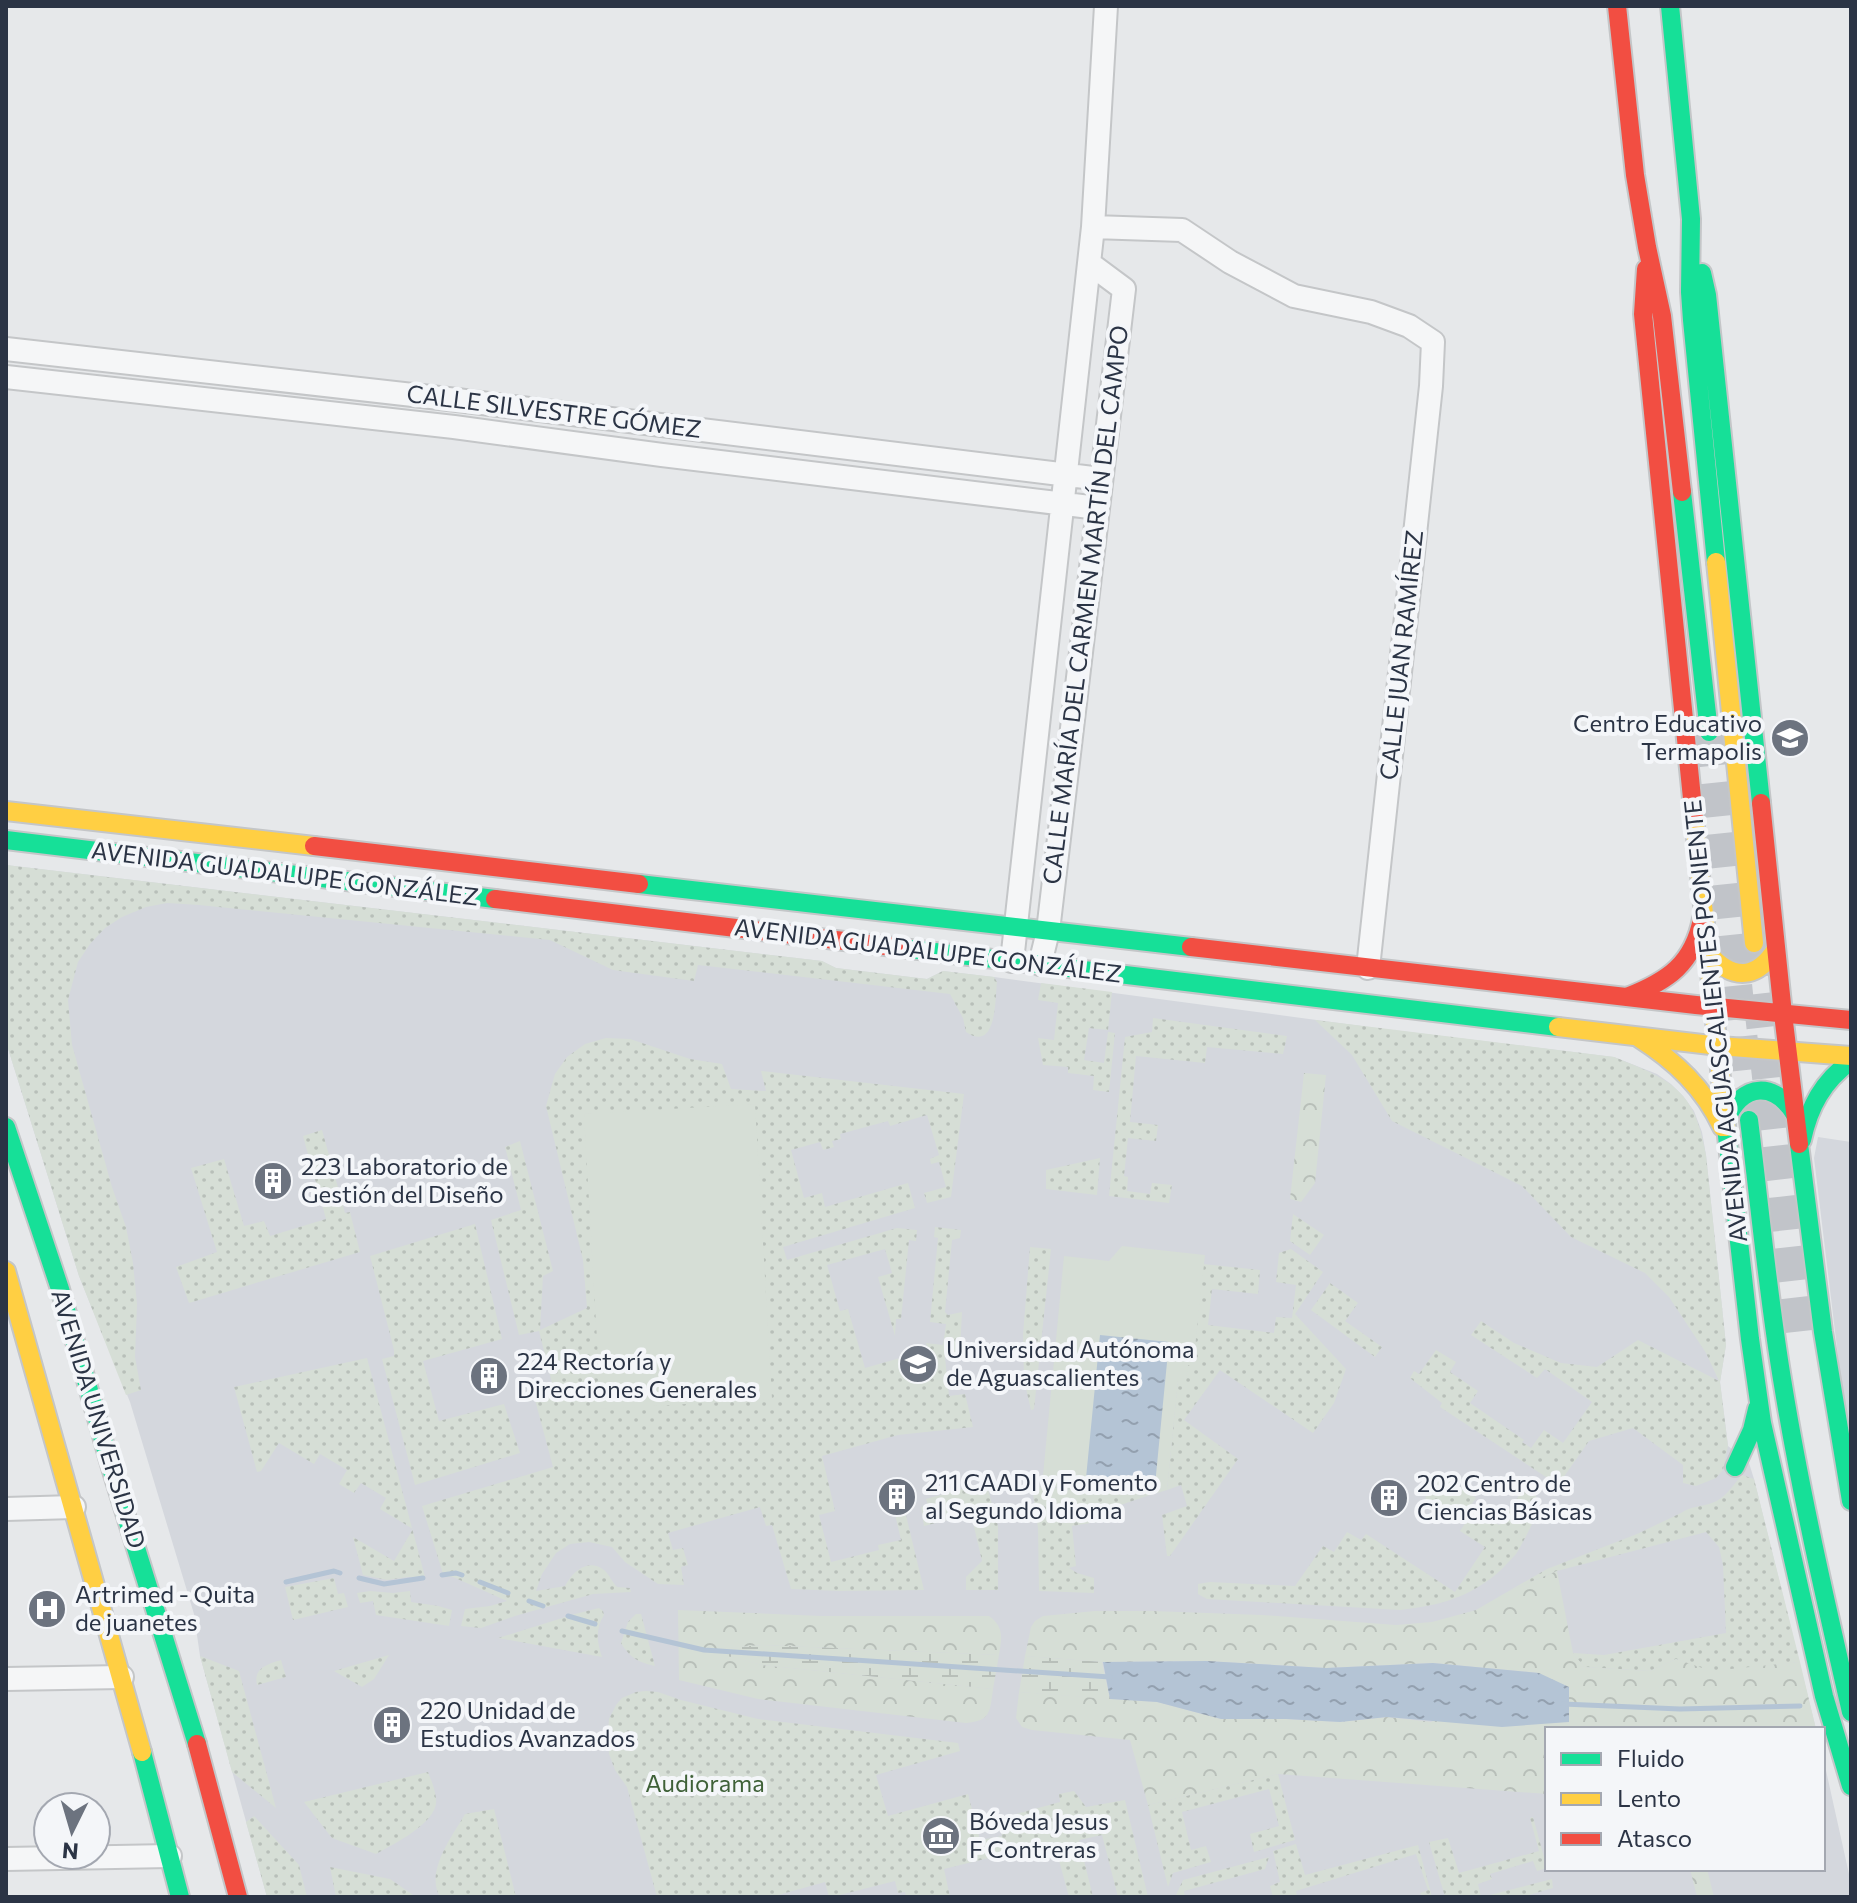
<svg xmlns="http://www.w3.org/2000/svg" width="1857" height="1903" font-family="Commissioner,sans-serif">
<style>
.built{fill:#d4d7dd}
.grass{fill:url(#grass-dots)}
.forest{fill:url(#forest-crowns)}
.wetland{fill:url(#wetland-marsh)}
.pitch{fill:#d6ded6}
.water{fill:url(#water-ripples)}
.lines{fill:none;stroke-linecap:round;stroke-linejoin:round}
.stream{stroke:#b4c4d5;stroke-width:5}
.primary-tunnel{stroke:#c1c4c9;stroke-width:34;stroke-dasharray:34 17;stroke-linecap:butt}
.street-casing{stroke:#c4c6c8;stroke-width:26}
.fast-casing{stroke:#c4c6c8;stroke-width:22}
.slow-casing{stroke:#c4c6c8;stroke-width:22}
.jam-casing{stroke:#c4c6c8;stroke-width:22}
.street{stroke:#f5f6f7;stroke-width:22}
.fast{stroke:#16e098;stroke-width:18}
.slow{stroke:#ffcf43;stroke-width:18}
.jam{stroke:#f24e42;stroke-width:18}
.labels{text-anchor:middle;stroke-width:8;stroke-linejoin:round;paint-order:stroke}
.street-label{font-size:24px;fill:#2b3445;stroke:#f4f6f9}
.poi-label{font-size:24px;fill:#2b3445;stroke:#f4f6f9;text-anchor:start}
.park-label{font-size:24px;fill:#3f6138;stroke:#f4f6f9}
</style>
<defs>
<pattern id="grass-dots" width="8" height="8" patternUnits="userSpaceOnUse" patternTransform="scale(2)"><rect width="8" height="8" fill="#d6ded6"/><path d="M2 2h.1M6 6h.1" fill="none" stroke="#b8bfb9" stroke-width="1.8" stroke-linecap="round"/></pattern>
<pattern id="forest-crowns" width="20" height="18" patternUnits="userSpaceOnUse" patternTransform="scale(2)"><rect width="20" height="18" fill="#d6ded6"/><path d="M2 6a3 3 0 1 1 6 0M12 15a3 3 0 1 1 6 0" fill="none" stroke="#b8bfb9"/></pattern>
<pattern id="wetland-marsh" width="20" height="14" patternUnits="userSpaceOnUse" patternTransform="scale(2)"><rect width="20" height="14" fill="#d6ded6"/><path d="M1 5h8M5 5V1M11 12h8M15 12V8" fill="none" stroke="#b8bfb9"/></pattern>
<pattern id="water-ripples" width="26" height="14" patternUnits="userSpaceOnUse" patternTransform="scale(2)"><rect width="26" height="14" fill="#b4c4d5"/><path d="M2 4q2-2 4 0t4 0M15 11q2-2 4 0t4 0" fill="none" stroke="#93a0af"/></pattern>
</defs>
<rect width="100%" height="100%" fill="#e6e8ea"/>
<path class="built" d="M 6,865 L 822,961 L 836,968 L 927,979 L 943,971 L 994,977 L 1384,1029 L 1614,1057 L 1657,1074 L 1671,1084 L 1683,1096 L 1694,1111 L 1702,1132 L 1706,1155 L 1726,1345 L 1720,1382 L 1728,1446 L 1749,1463 L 1754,1479 L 1816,1729 L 1547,1729 L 1547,1869 L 1823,1869 L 1823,1757 L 1851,1883 L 1851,1897 L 267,1897 L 200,1656 L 194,1614 L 130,1402 L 79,1276 L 6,1042 Z
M 1818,1137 L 1851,1142 L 1851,1463 L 1814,1158 Z"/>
<path class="grass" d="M 6,865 L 822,961 L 836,968 L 927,979 L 943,971 L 994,977 L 997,982 C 995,999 997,1053 966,1032 L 963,1018 L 950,994 L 698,965 L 694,981 L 613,970 L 550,940 L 199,905 L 167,903 L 146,907 L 122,917 L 105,928 L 90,944 L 78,962 L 68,1000 L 72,1045 L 112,1187 L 126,1227 L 133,1263 L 137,1304 L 135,1357 L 141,1390 L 126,1395 L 79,1276 L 6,1042 Z
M 1041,983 L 1112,992 L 1108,1030 L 1089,1028 L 1084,1060 L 1104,1063 L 1108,1032 L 1115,1033 L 1109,1092 L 1093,1090 L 1094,1076 L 1068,1073 L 1068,1067 L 1043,1065 L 1038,1038 L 1054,1040 L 1058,1003 L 1038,1000 Z
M 1153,1018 L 1287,1036 L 1283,1054 L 1207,1047 L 1205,1063 L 1136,1056 L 1130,1122 L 1158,1125 L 1156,1141 L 1128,1138 L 1124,1176 L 1128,1177 L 1127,1191 L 1150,1194 L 1152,1183 L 1172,1185 L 1169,1203 L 1109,1196 L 1125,1037 L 1152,1032 Z
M 1315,1020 L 1614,1057 C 1671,1080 1695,1089 1706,1155 L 1726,1345 L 1720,1382 L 1728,1446 L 1723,1470 L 1716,1478 L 1696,1486 L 1683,1483 L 1683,1465 L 1633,1428 L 1589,1441 L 1558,1485 L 1440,1407 L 1442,1403 L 1410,1378 L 1414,1371 L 1419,1374 L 1436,1350 L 1456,1362 L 1450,1372 L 1478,1391 L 1470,1403 L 1524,1440 L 1522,1442 L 1531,1448 L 1544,1430 L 1563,1443 L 1592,1402 L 1545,1369 L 1537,1378 L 1471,1335 L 1481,1321 L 1514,1343 L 1561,1363 L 1597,1367 L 1638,1340 L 1719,1381 L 1706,1353 L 1669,1297 L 1645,1273 L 1571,1237 L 1522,1186 L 1392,1121 L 1352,1055 Z
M 606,1038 L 630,1039 L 690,1059 L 722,1064 L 731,1089 L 766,1091 L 761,1071 L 964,1094 L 951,1197 L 927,1203 L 924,1193 L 946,1187 L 939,1162 L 931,1164 L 930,1159 L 939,1155 L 927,1115 L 890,1126 L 888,1121 L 840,1134 L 841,1139 L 832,1141 L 834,1147 L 823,1150 L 820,1142 L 791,1150 L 804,1198 L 822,1193 L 825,1207 L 908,1183 L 915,1208 L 783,1247 L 787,1260 L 897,1228 L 917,1230 L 916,1241 L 909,1240 L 901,1319 L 896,1319 L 895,1336 L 878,1277 L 892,1273 L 885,1249 L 827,1265 L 840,1311 L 848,1309 L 865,1368 L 928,1350 L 926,1343 L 943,1345 L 946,1324 L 930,1322 L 938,1238 L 934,1237 L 935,1227 L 961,1230 L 960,1238 L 952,1240 L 945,1312 L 948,1315 L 962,1312 L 960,1351 L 945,1357 L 949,1396 L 965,1394 L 973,1427 L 898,1435 L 822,1456 L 835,1511 L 819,1515 L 831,1562 L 879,1550 L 878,1545 L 901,1540 L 894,1510 L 904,1507 L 924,1590 L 840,1591 L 791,1589 L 772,1525 L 766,1526 L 760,1507 L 668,1533 L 673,1550 L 683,1548 L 688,1565 L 681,1567 L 684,1585 L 658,1584 L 625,1562 L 612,1547 L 589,1542 L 570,1544 L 556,1553 L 542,1574 L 536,1591 L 565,1586 C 573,1571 588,1558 604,1570 C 609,1574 612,1582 617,1587 L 630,1588 L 631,1592 L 593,1594 L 515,1616 L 481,1628 L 461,1626 L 465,1609 L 490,1606 L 507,1601 L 453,1577 L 444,1577 L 422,1506 L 553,1467 L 534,1396 L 554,1391 L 539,1331 L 519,1335 L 491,1220 L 521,1210 L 505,1147 L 520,1141 L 553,1271 L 543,1276 L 540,1330 L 587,1308 L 583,1260 L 546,1106 L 555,1074 L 567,1057 L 585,1044 Z
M 322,1130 L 345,1213 L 350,1212 L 360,1252 L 189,1303 L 176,1267 L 217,1252 L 191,1168 L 224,1159 L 244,1226 L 264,1221 L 270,1236 L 326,1219 L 303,1136 Z
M 1100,1158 L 1097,1195 L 1046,1189 L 1046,1170 Z
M 1293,1214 L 1324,1235 L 1310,1255 L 1290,1241 Z
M 475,1224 L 502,1339 L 423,1361 L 439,1421 L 504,1404 L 520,1453 L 415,1485 L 382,1359 L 394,1356 L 394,1350 L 370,1256 Z
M 1030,1247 L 1051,1249 L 1034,1409 L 1031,1410 L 1024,1380 L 1023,1335 Z
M 1291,1249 L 1323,1272 L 1295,1314 L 1346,1369 L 1334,1403 L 1313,1433 L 1220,1370 L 1184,1420 L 1238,1459 L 1170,1556 L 1167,1556 L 1162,1515 L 1187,1506 L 1181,1485 L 1167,1490 L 1178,1380 L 1188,1365 L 1193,1365 L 1203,1264 L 1260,1270 L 1258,1294 L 1212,1289 L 1208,1325 L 1274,1333 L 1276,1317 L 1292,1318 L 1296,1285 L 1276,1282 L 1279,1253 Z
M 1330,1283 L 1358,1303 L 1345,1321 L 1382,1347 L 1375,1357 L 1311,1310 Z
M 367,1358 L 425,1577 L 407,1577 L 387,1580 L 363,1575 L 353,1537 L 394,1561 L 413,1529 L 380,1509 L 386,1498 L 361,1483 L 354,1493 L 339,1484 L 347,1470 L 320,1454 L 314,1464 L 279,1443 L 261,1471 L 257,1472 L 234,1387 Z
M 1442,1474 L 1476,1498 L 1459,1522 L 1425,1498 Z
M 1742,1475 L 1754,1479 L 1800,1662 L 1711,1672 L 1676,1659 L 1650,1671 L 1584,1667 L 1573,1653 L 1604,1655 L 1726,1633 L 1723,1565 L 1719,1547 L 1706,1532 L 1557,1571 L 1507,1592 L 1547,1569 L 1637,1534 L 1681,1513 C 1691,1506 1701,1507 1712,1503 C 1725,1499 1733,1485 1742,1475 Z
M 1531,1478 L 1540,1510 C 1531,1524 1525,1540 1516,1554 C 1512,1559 1507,1563 1503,1568 C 1472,1597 1442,1605 1400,1610 L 1207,1599 L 1198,1594 L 1198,1584 L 1210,1582 L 1295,1586 L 1323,1546 L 1334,1552 L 1347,1532 L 1361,1540 L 1366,1534 L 1455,1592 L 1485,1547 L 1460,1531 L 1475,1509 L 1499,1525 Z
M 986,1482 L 998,1526 L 998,1590 L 966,1590 L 966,1577 L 982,1561 L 971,1514 L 924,1526 L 921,1507 L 928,1505 L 926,1499 Z
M 1032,1486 L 1147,1496 L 1097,1513 L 1097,1522 L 1072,1526 L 1076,1566 L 1069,1568 L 1077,1573 L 1094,1578 L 1094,1593 L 1039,1591 L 1038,1528 Z
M 334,1578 L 338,1594 L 344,1593 L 348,1607 L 293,1620 L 285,1587 Z
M 370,1591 L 393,1593 L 410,1591 L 411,1602 L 438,1606 L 452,1610 L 449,1626 L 376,1615 L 373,1601 L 360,1603 L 357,1593 Z
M 599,1608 L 603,1611 L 604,1615 C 595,1629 597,1642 602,1657 L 498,1638 L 575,1614 Z
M 636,1614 L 641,1614 L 655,1666 C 638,1662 630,1658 621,1643 L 628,1622 Z
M 389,1655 L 374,1679 L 362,1687 L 334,1671 Z
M 200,1656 L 239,1671 L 276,1808 L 232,1772 Z
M 281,1660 L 286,1677 L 257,1685 C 253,1668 268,1664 281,1660 Z
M 646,1691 L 658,1692 L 681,1700 L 758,1719 L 958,1743 L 960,1751 L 876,1775 L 888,1816 L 968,1794 L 980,1840 L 1002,1836 L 1001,1827 L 1011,1824 L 1009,1816 L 1060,1802 L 1059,1794 L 1074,1791 L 1086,1807 L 1125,1800 L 1148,1897 L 1118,1897 L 1102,1835 L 1079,1840 L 1093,1897 L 1069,1897 L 1054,1842 L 944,1869 L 950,1897 L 906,1897 L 905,1892 L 898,1893 L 895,1881 L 832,1897 L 829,1897 L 825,1882 L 771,1897 L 657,1897 L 627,1787 L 615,1770 L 609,1754 L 608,1733 L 609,1719 L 616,1705 L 622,1698 L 636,1692 Z
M 428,1772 C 431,1780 435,1789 436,1798 C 440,1822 393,1844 376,1854 L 332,1838 L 304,1802 Z
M 1278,1774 L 1295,1840 L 1254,1852 L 1250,1834 L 1279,1826 L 1269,1789 L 1182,1812 L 1191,1850 L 1206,1846 L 1211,1862 L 1173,1873 L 1168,1887 L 1148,1805 Z
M 494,1809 L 516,1897 L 440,1897 C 425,1871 452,1837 465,1814 Z
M 254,1816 L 299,1865 L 307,1897 L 267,1897 L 246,1822 Z
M 1533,1817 L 1547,1868 L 1537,1871 L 1533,1861 L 1490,1874 L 1492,1879 L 1478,1884 L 1481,1897 L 1445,1897 L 1429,1842 L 1448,1838 L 1459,1873 L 1539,1851 L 1530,1818 Z
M 1296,1844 L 1305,1875 L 1418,1845 L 1432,1897 L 1422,1897 L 1420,1893 L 1428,1890 L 1416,1854 L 1296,1891 L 1297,1897 L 1273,1897 L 1270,1886 L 1280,1882 L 1273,1851 Z
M 1269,1857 L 1265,1869 L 1184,1891 L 1185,1897 L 1175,1897 L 1183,1880 Z
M 330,1867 L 390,1879 L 416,1897 L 336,1897 Z
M 1552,1879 L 1553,1888 L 1522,1897 L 1482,1897 Z"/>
<path class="forest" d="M 1304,1073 L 1326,1075 L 1315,1183 L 1301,1202 L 1290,1199 Z
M 1557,1571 L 1573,1653 L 1584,1667 L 1650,1671 L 1676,1659 L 1711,1671 L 1800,1662 L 1816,1729 L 1547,1729 L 1547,1794 L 1278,1774 L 1148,1805 L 1130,1740 L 1032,1730 L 1022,1727 L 1016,1718 L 1019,1692 L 1157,1702 L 1221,1719 L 1286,1719 L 1340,1722 L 1387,1717 L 1431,1722 L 1539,1673 L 1433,1663 L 1326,1668 L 1206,1661 L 1102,1662 L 1025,1656 L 1031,1627 L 1035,1621 L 1043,1616 L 1095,1611 L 1152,1611 L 1262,1615 L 1396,1625 L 1432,1622 L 1476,1610 L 1507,1592 Z
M 678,1610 L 821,1616 L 989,1616 C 1004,1627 1002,1637 999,1655 L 762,1645 L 707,1650 L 762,1665 L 993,1689 C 990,1711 991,1721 966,1723 L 758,1699 L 679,1680 Z
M 1690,1869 L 1707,1869 L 1714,1897 L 1697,1897 Z"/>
<path class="wetland" d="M 762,1645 L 999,1655 L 993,1689 L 762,1665 L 704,1650 Z
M 1025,1656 L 1102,1662 L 1110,1699 L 1019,1692 Z"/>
<path class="pitch" d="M 755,1104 L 772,1399 L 601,1409 L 584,1114 Z
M 1122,1246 L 1205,1255 L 1193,1365 L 1188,1365 L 1186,1381 L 1178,1381 L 1167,1490 L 1147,1496 L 1042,1486 L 1064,1256 L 1109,1261 Z"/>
<path class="water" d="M 1100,1335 L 1169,1342 L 1155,1485 L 1086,1478 Z
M 1206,1661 L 1326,1668 L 1433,1663 L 1539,1673 L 1569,1687 L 1569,1722 L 1502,1727 L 1387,1717 L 1340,1722 L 1286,1719 L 1221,1719 L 1157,1702 L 1110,1699 L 1103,1662 Z"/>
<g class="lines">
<path class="stream" d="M 442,1575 L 456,1573 L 462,1575
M 359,1578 L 384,1584 L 423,1578
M 286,1582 L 334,1571 L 340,1573
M 480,1582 L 508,1593
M 529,1601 L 543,1606
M 568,1616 L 595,1624
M 622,1631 L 704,1650 L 1110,1677
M 1563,1704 L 1680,1709 L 1800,1706"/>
<path class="primary-tunnel" d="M 1709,732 L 1749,1120
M 1754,943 L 1798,1334"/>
<g class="street-casing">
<path id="street" d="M 1093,227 L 1182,230 L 1230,262 L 1294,296 L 1371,312 L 1409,326 L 1433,342 L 1431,386 L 1368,968
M 6,349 L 457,400 L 1101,479
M 6,377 L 454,427 L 662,455 L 1098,508
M 1012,961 L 1093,227 L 1106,6
M 1040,964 L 1048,931 L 1124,289 L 1089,263
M 6,1509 L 74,1507
M 6,1679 L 122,1677
M 6,1859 L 170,1856"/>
</g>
<g class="fast-casing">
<path id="fast" d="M 1670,6 L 1691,219 L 1690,292 L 1692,320 L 1716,562
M 1702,273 L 1707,295 L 1761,803
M 1682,492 L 1709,732
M 6,840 L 495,899
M 639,884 L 1191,947
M 902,948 L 1558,1027
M 1726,1120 C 1743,1082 1775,1081 1796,1116
M 1749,1120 C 1760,1208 1768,1297 1783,1385 C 1801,1495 1826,1603 1851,1712
M 6,1127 L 60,1289 L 112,1471 L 197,1744
M 1726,1127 L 1750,1339 L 1762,1423 L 1824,1696 L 1851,1786
M 1802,1140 C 1809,1107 1823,1081 1851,1061
M 1799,1144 L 1823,1332 L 1851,1501
M 1735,1467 L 1752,1430 L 1757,1409
M 142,1752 L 180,1897"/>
</g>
<g class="slow-casing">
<path id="slow" d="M 1716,562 L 1754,943
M 6,811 L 314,846
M 1694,818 L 1726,1127
M 1709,954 C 1733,981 1757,979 1776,949
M 1558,1027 L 1719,1046 L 1851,1056
M 1639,1038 C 1675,1061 1704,1088 1722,1127
M 6,1271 L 142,1752"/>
</g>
<g class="jam-casing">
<path id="jam" d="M 1617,6 L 1635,175 L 1647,247 L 1662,316 L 1682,492
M 1646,269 L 1643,314 L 1694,818
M 1761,803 L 1783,1014 L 1799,1144
M 314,846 L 639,884
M 495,899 L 902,948
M 1191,947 L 1696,1005 L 1851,1020
M 1627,997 C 1668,981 1693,964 1702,919
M 197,1744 L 238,1897"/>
</g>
<use href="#street" class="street"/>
<use href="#fast" class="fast"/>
<use href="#slow" class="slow"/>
<use href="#jam" class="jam"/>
</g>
<defs>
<g id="school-disc" transform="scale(2)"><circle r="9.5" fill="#6c737f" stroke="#f4f6f9"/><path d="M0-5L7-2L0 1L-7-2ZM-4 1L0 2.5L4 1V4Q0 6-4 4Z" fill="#fff"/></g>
<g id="building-disc" transform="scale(2)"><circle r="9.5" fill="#6c737f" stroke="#f4f6f9"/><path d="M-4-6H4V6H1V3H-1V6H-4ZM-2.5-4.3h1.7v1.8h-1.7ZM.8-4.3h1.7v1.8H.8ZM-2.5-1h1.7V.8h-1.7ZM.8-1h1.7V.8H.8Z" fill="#fff"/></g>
<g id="university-disc" transform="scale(2)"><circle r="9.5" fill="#6c737f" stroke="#f4f6f9"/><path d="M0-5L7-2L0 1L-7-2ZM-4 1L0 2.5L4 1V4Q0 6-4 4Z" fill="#fff"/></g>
<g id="hospital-disc" transform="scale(2)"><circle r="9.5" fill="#6c737f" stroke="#f4f6f9"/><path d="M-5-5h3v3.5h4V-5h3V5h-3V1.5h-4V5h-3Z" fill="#fff"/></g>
<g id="museum-disc" transform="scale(2)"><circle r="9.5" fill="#6c737f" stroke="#f4f6f9"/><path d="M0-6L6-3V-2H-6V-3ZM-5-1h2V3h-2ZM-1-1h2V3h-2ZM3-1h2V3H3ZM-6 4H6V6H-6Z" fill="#fff"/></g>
</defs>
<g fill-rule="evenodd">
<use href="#school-disc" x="1790" y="738"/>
<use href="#building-disc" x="273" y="1181"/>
<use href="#university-disc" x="918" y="1364"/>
<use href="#building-disc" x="489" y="1376"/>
<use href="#building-disc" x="897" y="1497"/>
<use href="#building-disc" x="1389" y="1498"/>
<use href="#hospital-disc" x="47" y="1609"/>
<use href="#building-disc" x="392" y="1725"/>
<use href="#museum-disc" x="941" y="1836"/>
</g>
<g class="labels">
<g class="street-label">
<text transform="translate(554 412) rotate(7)" y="8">CALLE SILVESTRE GÓMEZ</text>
<text transform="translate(1086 605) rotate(-83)" y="8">CALLE MARÍA DEL CARMEN MARTÍN DEL CAMPO</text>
<text transform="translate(1402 655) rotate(-84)" y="8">CALLE JUAN RAMÍREZ</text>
<text transform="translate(285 874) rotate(7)" y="8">AVENIDA GUADALUPE GONZÁLEZ</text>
<text transform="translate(928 951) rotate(7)" y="8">AVENIDA GUADALUPE GONZÁLEZ</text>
<text transform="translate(1716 1021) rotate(-96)" y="8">AVENIDA AGUASCALIENTES PONIENTE</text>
<text transform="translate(98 1419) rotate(73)" y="8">AVENIDA UNIVERSIDAD</text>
</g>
<g class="poi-label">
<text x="1762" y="732" text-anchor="end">Centro Educativo<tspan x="1762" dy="28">Termapolis</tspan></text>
<text x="301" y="1175">223 Laboratorio de<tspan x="301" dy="28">Gestión del Diseño</tspan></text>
<text x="946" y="1358">Universidad Autónoma<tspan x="946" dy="28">de Aguascalientes</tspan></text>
<text x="517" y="1370">224 Rectoría y<tspan x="517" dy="28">Direcciones Generales</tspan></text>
<text x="925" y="1491">211 CAADI y Fomento<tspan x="925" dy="28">al Segundo Idioma</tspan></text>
<text x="1417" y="1492">202 Centro de<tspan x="1417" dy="28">Ciencias Básicas</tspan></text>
<text x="75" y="1603">Artrimed - Quita<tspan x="75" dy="28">de juanetes</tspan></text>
<text x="420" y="1719">220 Unidad de<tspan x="420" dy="28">Estudios Avanzados</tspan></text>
<text x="969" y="1830">Bóveda Jesus<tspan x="969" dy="28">F Contreras</tspan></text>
</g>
<g class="park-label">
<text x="705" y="1792">Audiorama</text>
</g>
</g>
<rect width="1857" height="1903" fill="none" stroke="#2b3445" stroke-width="16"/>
<rect x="1545" y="1727" width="280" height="144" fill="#f4f6f9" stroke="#a4a8b1" stroke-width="2"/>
<rect x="1561" y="1753" width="40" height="12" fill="#16e098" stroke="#a4a8b1" stroke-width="2"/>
<text x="1617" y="1767" font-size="24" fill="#2b3445">Fluido</text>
<rect x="1561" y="1793" width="40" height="12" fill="#ffcf43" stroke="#a4a8b1" stroke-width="2"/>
<text x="1617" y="1807" font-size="24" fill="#2b3445">Lento</text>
<rect x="1561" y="1833" width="40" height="12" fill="#f24e42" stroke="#a4a8b1" stroke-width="2"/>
<text x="1617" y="1847" font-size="24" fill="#2b3445">Atasco</text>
<g transform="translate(72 1831) rotate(185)"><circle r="38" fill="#f4f6f9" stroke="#a4a8b1" stroke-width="2"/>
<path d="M0-6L14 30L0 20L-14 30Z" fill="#6c737f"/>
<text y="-12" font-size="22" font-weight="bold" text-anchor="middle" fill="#2b3445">N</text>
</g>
</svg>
